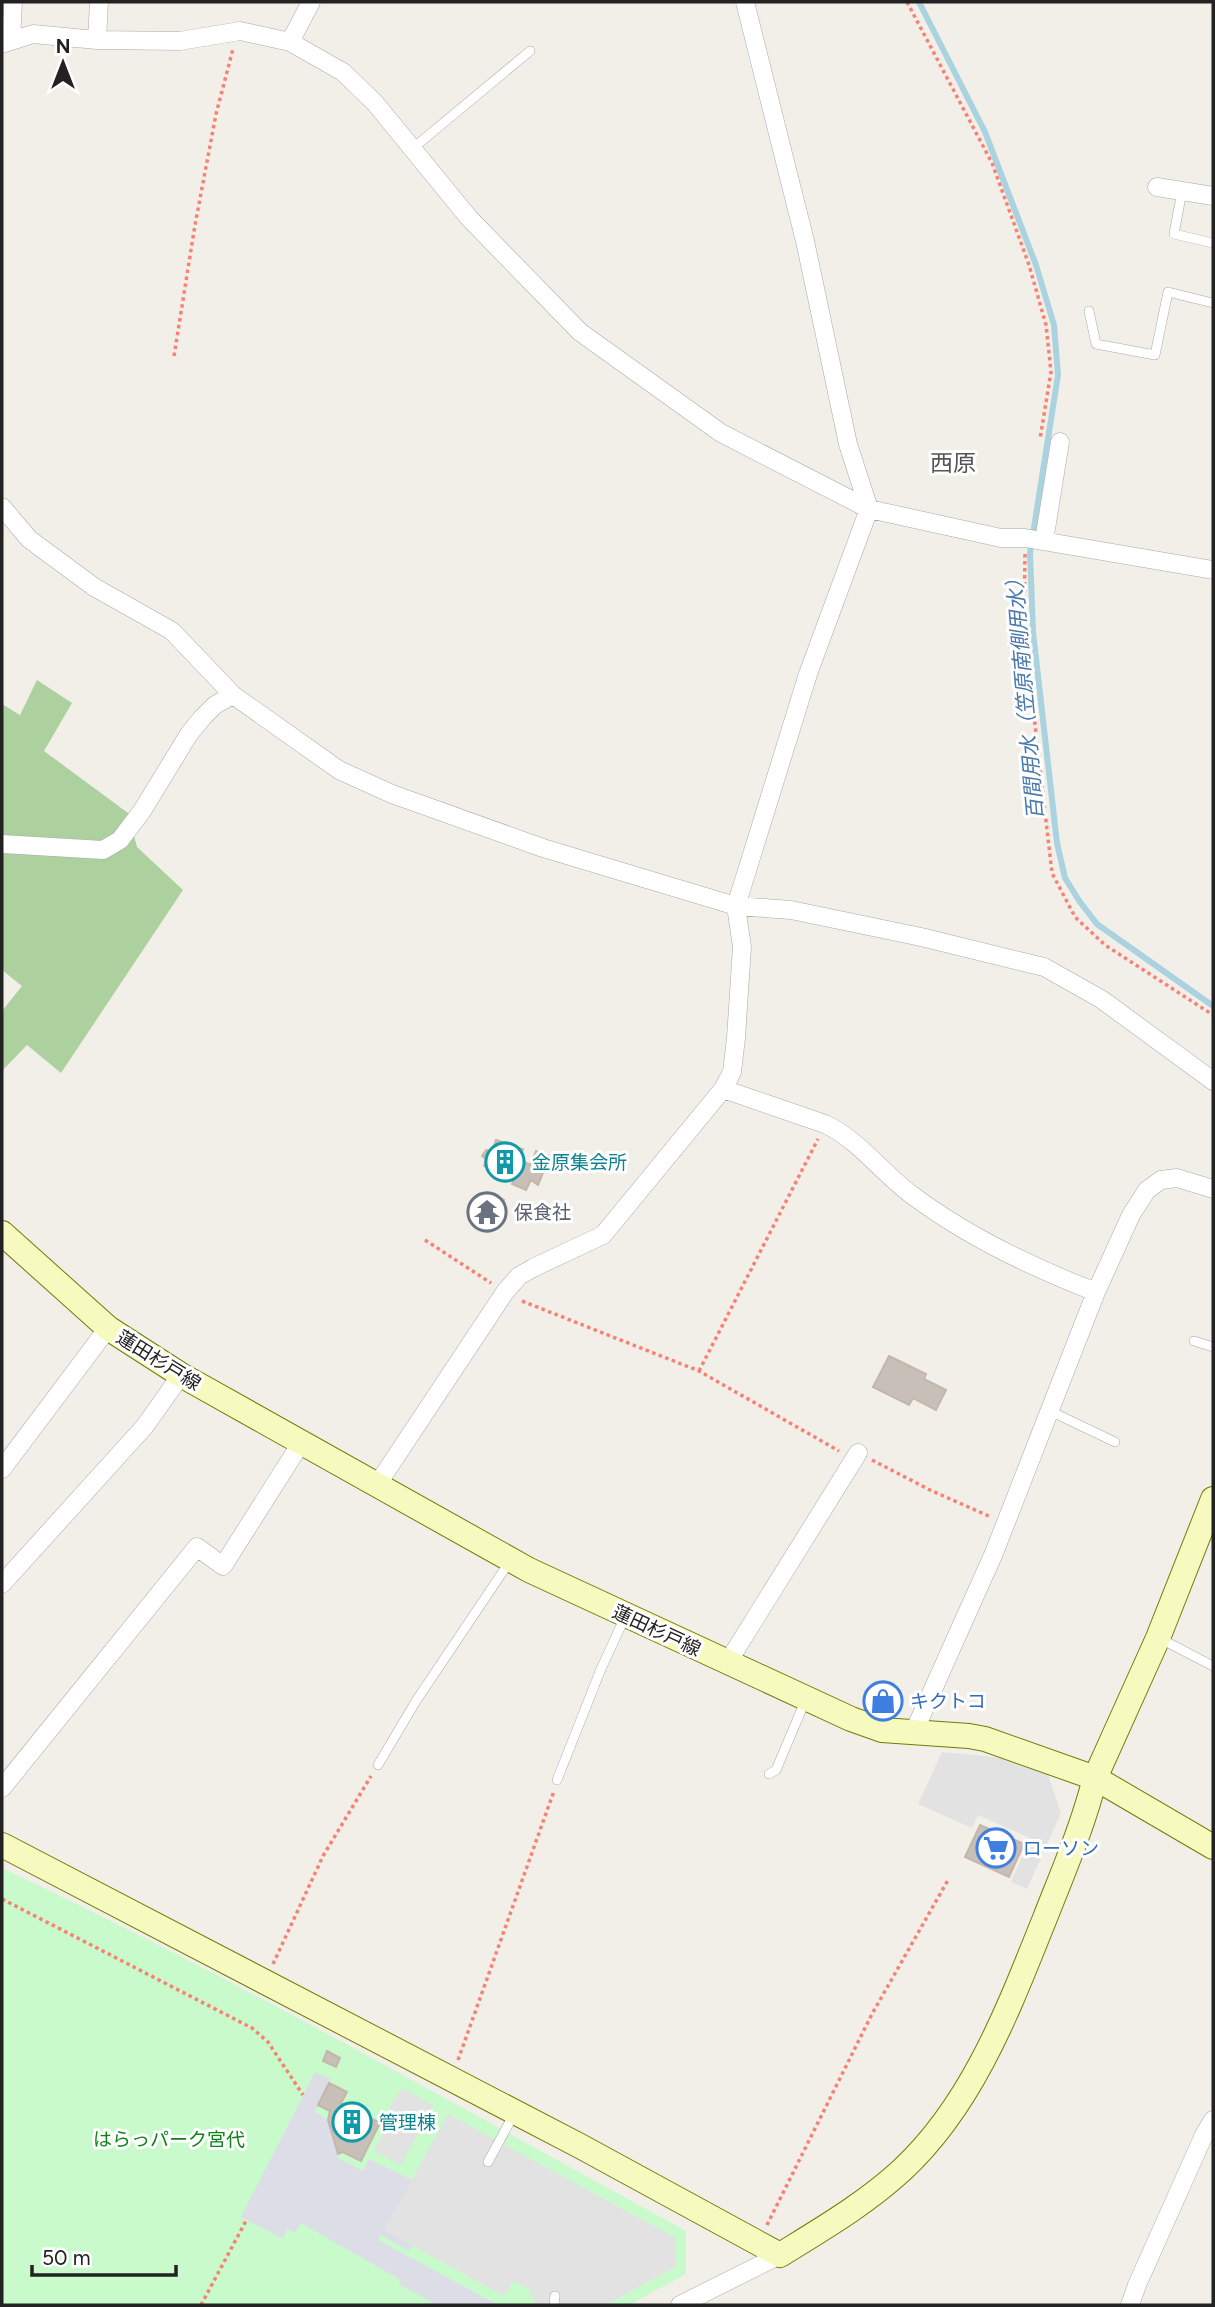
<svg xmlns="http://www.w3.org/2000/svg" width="1215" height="2307" font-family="Figtree,'Noto Sans JP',sans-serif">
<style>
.forest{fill:#add19e}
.park{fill:#c8facc}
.parking{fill:#e2e2e2}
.plaza{fill:#dddde8}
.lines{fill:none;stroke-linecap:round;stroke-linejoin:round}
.stream{stroke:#aad3df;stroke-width:6}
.building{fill:#c7bfb8;stroke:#c4b6ab;stroke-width:2}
.lane-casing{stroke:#a9a9a9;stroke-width:10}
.street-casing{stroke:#a9a9a9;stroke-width:19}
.secondary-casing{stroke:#707d05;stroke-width:26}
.path{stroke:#fa8072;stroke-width:3.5;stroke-dasharray:3.5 3.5;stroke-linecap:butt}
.lane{stroke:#fff;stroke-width:9}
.street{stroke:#fff;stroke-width:18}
.secondary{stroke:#f7fabf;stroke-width:24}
.labels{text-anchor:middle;stroke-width:6;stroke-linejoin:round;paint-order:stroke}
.culture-label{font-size:19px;fill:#0d838f;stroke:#fff;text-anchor:start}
.worship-label{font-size:19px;fill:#5b616d;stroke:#fff;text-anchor:start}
.street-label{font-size:19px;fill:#222;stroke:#fff}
.shop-label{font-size:19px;fill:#366cbe;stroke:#fff;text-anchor:start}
.park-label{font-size:19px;fill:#0c8416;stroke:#fff}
.water-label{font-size:21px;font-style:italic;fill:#4a7aab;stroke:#fff}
.quarter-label{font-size:23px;fill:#555;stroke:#fff}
</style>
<rect width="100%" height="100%" fill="#f2efe9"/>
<path class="forest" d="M 37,680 L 72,703 L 44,751 L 128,813 L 137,847 L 183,890 L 61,1073 L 27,1045 L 2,1071 L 2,1011 L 22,986 L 2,970 L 2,704 L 20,715 Z"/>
<path class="park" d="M 2,1868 C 235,1978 460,2107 686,2231 L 686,2274 L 629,2305 L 2,2305 Z"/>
<path class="parking" d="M 942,1752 L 1013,1759 L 1048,1774 L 1061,1813 L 1027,1889 L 1011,1882 L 1030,1838 L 978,1815 L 972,1828 L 918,1804 Z
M 401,2088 L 433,2105 L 401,2165 L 374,2151 L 387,2126 L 382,2123 Z
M 448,2114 L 676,2238 L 675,2267 L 606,2305 L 536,2305 L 529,2289 L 513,2281 L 504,2296 L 384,2230 Z"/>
<path class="plaza" d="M 315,2072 L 331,2079 L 315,2112 L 328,2120 L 338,2158 L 363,2171 L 369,2159 L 412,2180 L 384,2230 L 412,2246 L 409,2251 L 381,2235 L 378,2240 L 498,2305 L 437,2305 L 399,2284 L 401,2280 L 301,2223 L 295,2233 L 287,2229 L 283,2239 L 241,2217 Z"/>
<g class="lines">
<path class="stream" d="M 919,2 L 985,132 L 1036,265 L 1054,325 L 1058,375 L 1030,553 L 1033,632 L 1057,843 L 1065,878 L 1080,902 L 1097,924 L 1213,1006"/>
</g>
<path class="building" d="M 496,1140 L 523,1149 L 519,1160 L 531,1165 L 536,1151 L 550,1156 L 538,1185 L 531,1180 L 526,1190 L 512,1184 L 514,1180 L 484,1166 L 486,1159 L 482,1156 L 486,1150 L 492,1151 Z
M 492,1194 L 504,1200 L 498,1211 L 503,1213 L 495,1229 L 471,1218 L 478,1203 L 485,1207 Z
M 889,1356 L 926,1374 L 924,1379 L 946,1390 L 936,1410 L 913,1398 L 909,1405 L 873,1387 Z
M 980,1825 L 1024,1844 L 1009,1877 L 965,1857 Z
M 327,2051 L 340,2058 L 336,2067 L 323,2061 Z
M 329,2083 L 347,2092 L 341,2103 L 380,2123 L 361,2161 L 343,2152 L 338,2154 L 328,2120 L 330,2111 L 318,2105 Z"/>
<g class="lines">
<g class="lane-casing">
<path id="lane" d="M 412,149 L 530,51
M 1182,191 L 1174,234 L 1213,243
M 1089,311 L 1096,344 L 1155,355 L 1168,292 L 1213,303
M 1194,1341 L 1213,1347
M 1050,1411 L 1115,1442
M 1159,1638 L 1213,1666
M 378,1765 L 416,1701 L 510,1561
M 769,1774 L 776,1770 L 806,1699
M 557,1780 L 601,1669 L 625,1617
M 488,2162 L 514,2114
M 554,2305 L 555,2296"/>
</g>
<g class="street-casing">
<path id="street" d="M 745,2 L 805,241 L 848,444 L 869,509 L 808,674 L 736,906 L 742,947 L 736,1038 L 732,1072 L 723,1089 L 825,1124 C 859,1140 882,1173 912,1195 C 968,1237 1031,1267 1096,1292
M 97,40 L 99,2
M 11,41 L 13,2
M 290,42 L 311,2
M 2,44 L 33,34 L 97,40 L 180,41 L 240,31 L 290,42 L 343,72 L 375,103 L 469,218 L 580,332 L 721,433 L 869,509 L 1001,538 L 1025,538 L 1213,570
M 1157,187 L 1213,196
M 2,507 L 29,539 L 94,587 L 172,631 L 233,695 L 339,770 L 392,794 L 543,848 L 736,906 L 791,910 L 921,937 L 1044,967 L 1101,999 L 1213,1081
M 1044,541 L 1060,442
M 2,844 L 103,850 L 120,840 L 142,811 L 189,734 L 202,718 L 215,705 L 233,695
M 2,1469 L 108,1328
M 377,1485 L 505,1292 L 519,1276 L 533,1268 L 603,1235 L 723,1089
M 2,1584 L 145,1426 L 181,1375
M 728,1662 L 858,1453
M 913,1734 L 994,1553 L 1096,1292 L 1131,1215 L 1147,1190 L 1161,1180 L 1177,1178 L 1213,1189
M 2,1788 L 197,1547 L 223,1566 L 301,1443
M 680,2305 L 780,2255
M 1130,2305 L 1137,2285 L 1204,2135 L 1213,2120"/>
</g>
<g class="secondary-casing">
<path id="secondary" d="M 2,1233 L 108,1328 L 181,1375 L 529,1570 L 851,1719 L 882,1730 L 969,1736 L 985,1739 L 1095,1778 L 1158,1638 L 1213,1499
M 2,1845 L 580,2146 L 780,2255 C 822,2229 865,2204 902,2170 C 974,2103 1009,2007 1045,1918 C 1063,1872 1083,1826 1095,1778 L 1213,1847"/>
</g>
<path class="path" d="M 907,2 L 992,163 L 1029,265 L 1046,325 L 1051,372 L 1040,439
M 174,356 L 195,225 L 216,114 L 233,49
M 1025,554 L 1024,629 L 1052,873 L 1075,917 L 1105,945 L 1213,1015
M 425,1240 L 491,1283
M 522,1301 L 699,1371 L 839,1451
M 699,1371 L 818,1139
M 872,1460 L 930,1490 L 991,1517
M 2,1899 L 252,2028 L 268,2042 L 303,2095
M 273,1964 L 323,1856 L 371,1776
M 458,2060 L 554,1791
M 767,2225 L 872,2014 L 948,1880
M 201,2305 L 247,2219"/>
<use href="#lane" class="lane"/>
<use href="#street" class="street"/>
<use href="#secondary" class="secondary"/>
</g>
<defs>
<g id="building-ring" transform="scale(2.0125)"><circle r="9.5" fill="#fff" stroke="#0f9aa8" stroke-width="1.5"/><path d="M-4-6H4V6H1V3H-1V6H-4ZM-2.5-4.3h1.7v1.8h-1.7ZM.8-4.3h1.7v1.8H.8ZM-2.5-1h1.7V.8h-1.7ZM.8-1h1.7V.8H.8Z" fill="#0f9aa8"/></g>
<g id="temple-ring" transform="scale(2.0125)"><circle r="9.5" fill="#fff" stroke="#6b7280" stroke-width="1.5"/><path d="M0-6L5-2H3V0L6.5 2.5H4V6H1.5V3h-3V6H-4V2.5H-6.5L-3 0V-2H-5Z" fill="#6b7280"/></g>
<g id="shop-ring" transform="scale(2.0125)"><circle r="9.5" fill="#fff" stroke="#3f7fe0" stroke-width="1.5"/><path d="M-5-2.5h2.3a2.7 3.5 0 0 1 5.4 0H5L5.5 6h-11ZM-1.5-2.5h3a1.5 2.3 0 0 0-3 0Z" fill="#3f7fe0"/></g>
<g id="supermarket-ring" transform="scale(2.0125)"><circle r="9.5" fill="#fff" stroke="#3f7fe0" stroke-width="1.5"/><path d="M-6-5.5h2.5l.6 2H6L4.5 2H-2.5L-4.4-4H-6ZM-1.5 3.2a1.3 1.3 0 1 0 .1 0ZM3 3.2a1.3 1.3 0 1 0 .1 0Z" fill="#3f7fe0"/></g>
</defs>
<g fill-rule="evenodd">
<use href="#building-ring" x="505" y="1162"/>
<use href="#temple-ring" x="487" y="1212"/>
<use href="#shop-ring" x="883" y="1701"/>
<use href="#supermarket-ring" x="996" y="1848"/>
<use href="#building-ring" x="352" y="2122"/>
</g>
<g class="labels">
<g class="culture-label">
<text x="532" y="1169">金原集会所</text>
<text x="379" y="2129">管理棟</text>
</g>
<g class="worship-label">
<text x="514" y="1219">保食社</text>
</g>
<g class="street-label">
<text transform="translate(159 1360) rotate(32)" y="7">蓮田杉戸線</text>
<text transform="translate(657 1630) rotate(25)" y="7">蓮田杉戸線</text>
</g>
<g class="shop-label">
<text x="910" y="1708">キクトコ</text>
<text x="1023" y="1855">ローソン</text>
</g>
<g class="park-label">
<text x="169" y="2146">はらっパーク宮代</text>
</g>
<g class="water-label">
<text transform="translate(1025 694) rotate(-95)" y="7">百間用水（笠原南側用水）</text>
</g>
<g class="quarter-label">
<text x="953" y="471">西原</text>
</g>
</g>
<rect width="1215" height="2307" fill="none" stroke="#222222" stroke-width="7"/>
<g transform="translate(63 63)" stroke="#ffffff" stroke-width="5" paint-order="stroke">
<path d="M0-5L12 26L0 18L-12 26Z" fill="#222222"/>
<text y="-10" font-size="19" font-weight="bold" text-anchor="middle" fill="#222222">N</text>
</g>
<path d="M32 2265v10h144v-10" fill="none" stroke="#222222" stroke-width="3.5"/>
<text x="42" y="2265" font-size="21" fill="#222222" stroke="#ffffff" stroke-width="5" paint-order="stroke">50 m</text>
</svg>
